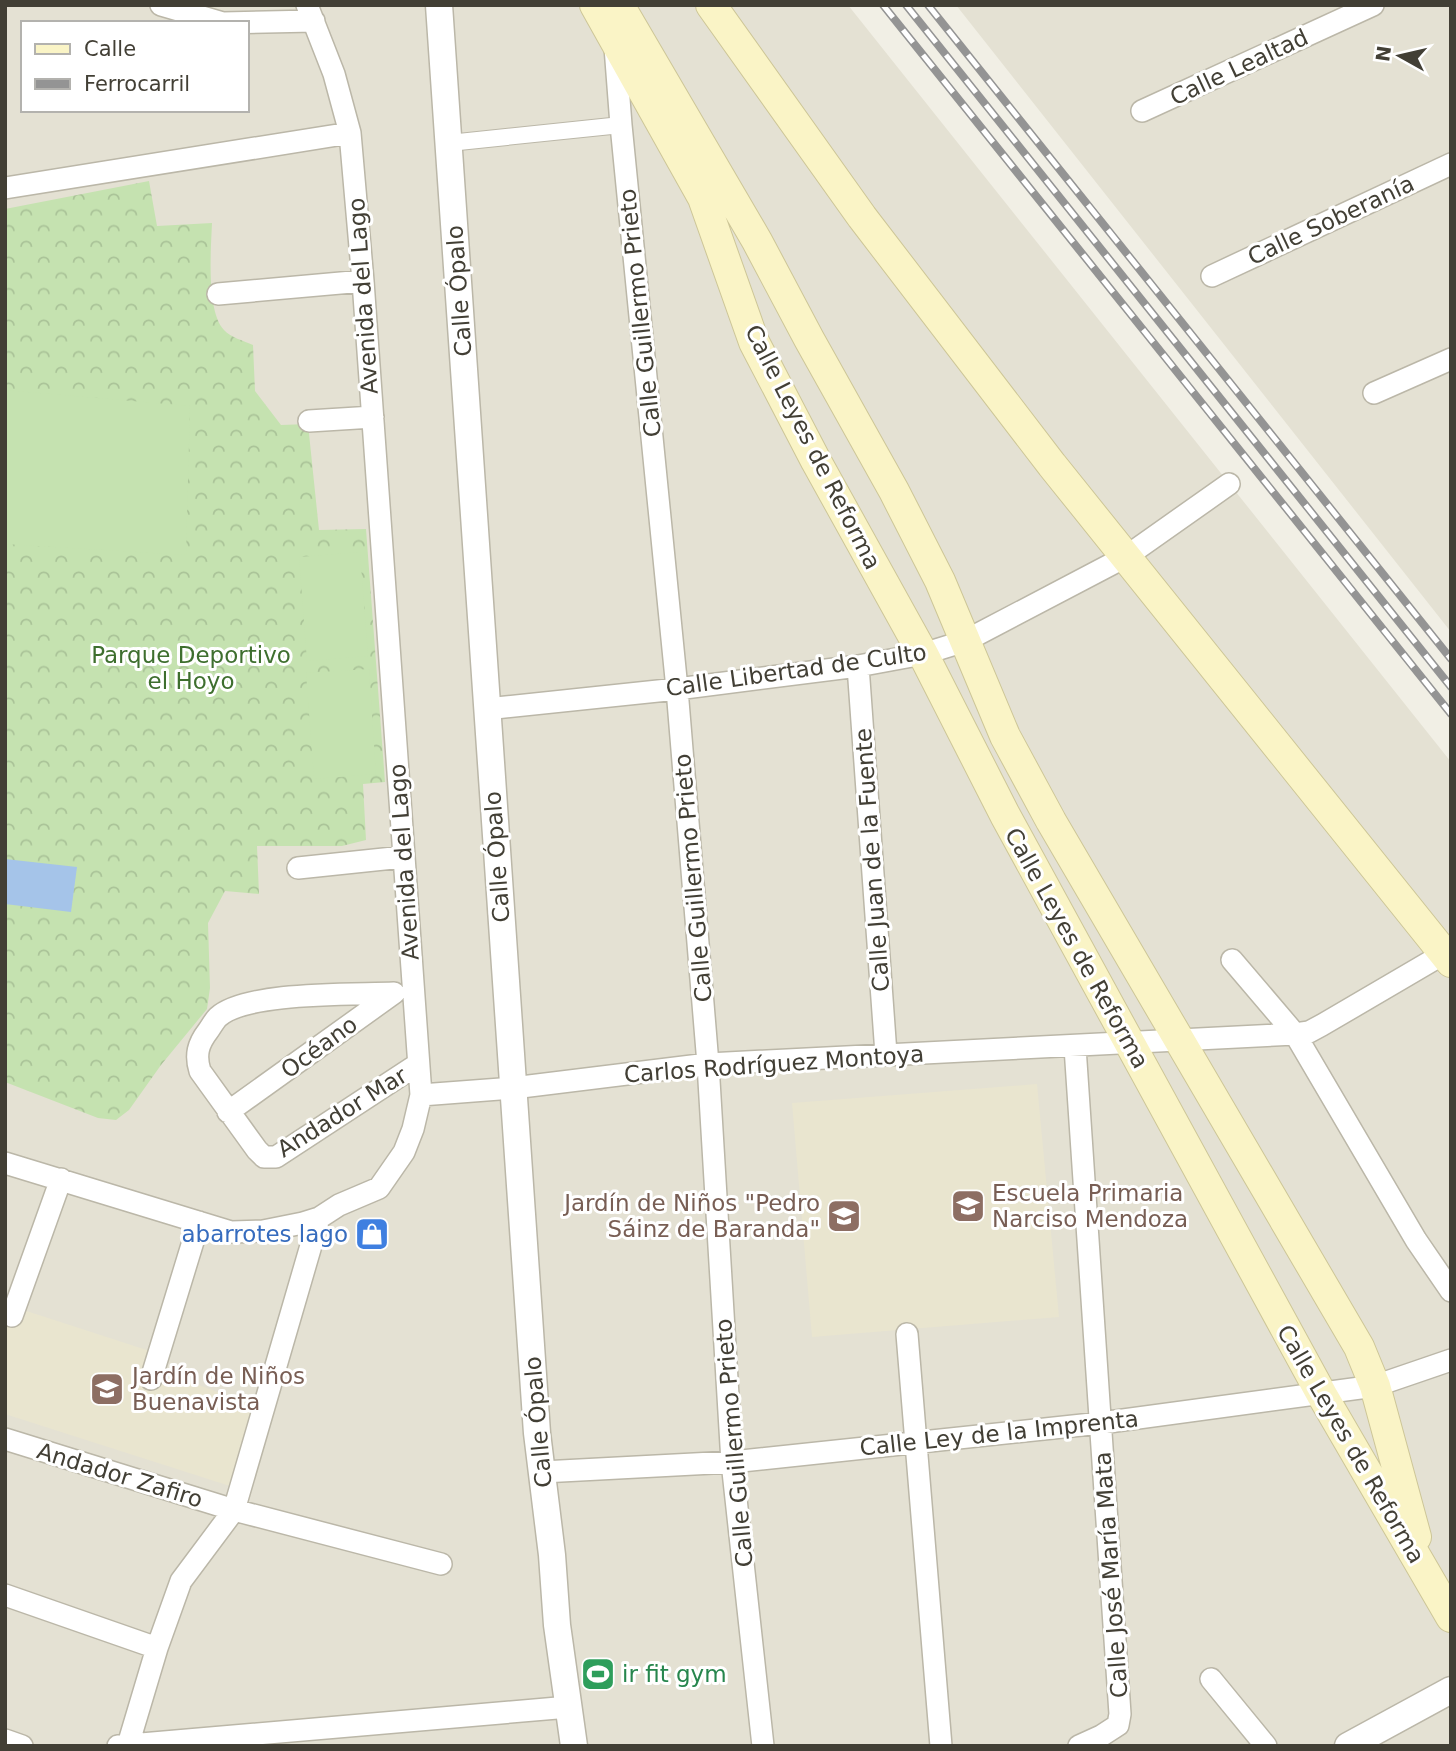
<svg xmlns="http://www.w3.org/2000/svg" width="1456" height="1751" font-family="'DejaVu Sans',sans-serif">
<style>
.residential{fill:#e4e1d3;fill-rule:evenodd}
.education{fill:#e9e5cf}
.forest{fill:url(#forest-crowns)}
.pitch{fill:#c5e2b0}
.water{fill:#a5c4e9}
.lines{fill:none;stroke-linecap:round;stroke-linejoin:round}
.pedestrian-casing{stroke:#bbb7a8;stroke-width:18}
.minor-casing{stroke:#bbb7a8;stroke-width:24}
.tertiary-casing{stroke:#bbb7a8;stroke-width:29}
.secondary-casing{stroke:#cdc697;stroke-width:32}
.pedestrian{stroke:#fff;stroke-width:16}
.minor{stroke:#fff;stroke-width:21}
.tertiary{stroke:#fff;stroke-width:26}
.secondary{stroke:#faf4c6;stroke-width:30}
.rail-casing{stroke:#949494;stroke-width:8}
.rail{stroke:#fff;stroke-width:5;stroke-dasharray:16;stroke-linecap:butt}
.labels{text-anchor:middle;stroke-width:6;stroke-linejoin:round;paint-order:stroke}
.street-label{font-size:23px;fill:#423f35;stroke:#fff}
.park-label{font-size:23px;fill:#3e6f2e;stroke:#fff}
.education-label{font-size:23px;fill:#785e54;stroke:#fff;text-anchor:start}
.shop-label{font-size:23px;fill:#366cbe;stroke:#fff;text-anchor:end}
.leisure-label{font-size:23px;fill:#27864d;stroke:#fff;text-anchor:start}
</style>
<defs>
<pattern id="forest-crowns" width="20" height="18" patternUnits="userSpaceOnUse" patternTransform="scale(1.75)"><rect width="20" height="18" fill="#c5e2b0"/><path d="M2 6a3 3 0 1 1 6 0M12 15a3 3 0 1 1 6 0" fill="none" stroke="#aac398"/></pattern>
</defs>
<rect width="100%" height="100%" fill="#f1efe5"/>
<path class="residential" d="M 5,5 L 848,5 L 1451,762 L 1451,1746 L 5,1746 ZM 23,23 L 247,23 L 247,110 L 23,110 Z
M 956,5 L 1451,5 L 1451,632 Z"/>
<path class="education" d="M 1037,1084 L 1059,1317 L 812,1337 L 792,1103 Z
M 5,1304 L 162,1355 L 158,1370 L 259,1407 L 233,1487 L 5,1414 Z"/>
<path class="forest" d="M 149,181 L 157,226 L 212,223 C 211,249 206,311 224,330 C 230,337 244,341 253,345 L 255,391 L 281,425 L 308,424 L 319,530 L 366,529 L 385,782 L 363,784 L 366,840 L 342,846 L 257,846 L 259,894 L 225,891 L 208,923 L 210,988 L 207,1009 L 161,1065 L 129,1110 L 116,1120 L 98,1118 L 5,1082 L 5,209 Z"/>
<path class="pitch" d="M 5,390 L 190,406 L 186,555 L 5,544 Z
M 360,552 L 368,656 L 307,661 L 299,557 Z
M 369,669 L 376,774 L 314,779 L 306,673 Z"/>
<path class="water" d="M 5,859 L 77,867 L 71,912 L 5,904 Z"/>
<g class="lines">
<g class="pedestrian-casing">
<path id="pedestrian" d="M 449,143 L 621,125"/>
</g>
<g class="minor-casing">
<path id="minor" d="M 161,5 L 223,23 L 314,21
M 615,47 L 621,125 L 677,689 L 708,1064 L 732,1462 L 763,1746
M 1142,111 L 1373,5
M 5,188 L 350,133
M 1212,276 L 1451,164
M 218,294 L 363,281
M 1374,393 L 1451,359
M 309,421 L 373,417
M 858,666 L 886,1054
M 486,709 L 677,689 L 858,666 L 923,654 L 965,641 L 1127,556 L 1229,484
M 298,868 L 403,857
M 1232,960 L 1295,1034 L 1416,1240 L 1451,1291
M 394,993 C 354,995 247,991 218,1017 C 214,1021 211,1027 208,1031 C 198,1044 195,1055 200,1071 L 257,1150 L 264,1157 L 276,1157 L 418,1064
M 1075,1047 L 1120,1714 L 1118,1725 L 1101,1736 L 1079,1746
M 421,1095 L 513,1088 L 708,1064 L 1295,1034 L 1309,1032 L 1322,1025 L 1445,953
M 228,1112 L 394,993
M 5,1163 L 231,1232 L 263,1231 L 303,1223 L 319,1218 L 339,1205 L 379,1188 L 404,1152 L 413,1129 L 421,1095 L 363,281 L 350,133 L 334,74 L 307,5
M 12,1316 L 61,1179
M 907,1334 L 941,1746
M 151,1379 L 199,1222
M 5,1439 L 234,1510 L 441,1564
M 542,1472 L 732,1462 L 1101,1423 L 1375,1386 L 1451,1360
M 5,1595 L 157,1648
M 1211,1679 L 1266,1746
M 5,1740 L 22,1746
M 128,1745 L 157,1648 L 181,1581 L 234,1510 L 319,1218
M 118,1746 L 569,1707"/>
</g>
<g class="tertiary-casing">
<path id="tertiary" d="M 439,5 L 537,1433 L 552,1555 L 557,1625 L 574,1746
M 1348,1746 L 1451,1690"/>
</g>
<g class="secondary-casing">
<path id="secondary" d="M 595,5 L 703,198 L 754,342 L 816,461 L 923,654 L 1005,815 L 1322,1395 L 1451,1617
M 619,5 L 757,241 L 809,339 L 894,491 L 940,581 L 1005,736 L 1051,821 L 1359,1347 L 1375,1386 L 1416,1537
M 711,5 L 862,217 L 1052,465 L 1451,962"/>
</g>
<use href="#pedestrian" class="pedestrian"/>
<use href="#minor" class="minor"/>
<use href="#tertiary" class="tertiary"/>
<use href="#secondary" class="secondary"/>
<g class="rail-casing">
<path id="rail" d="M 883,5 L 1451,714
M 906,5 L 1451,687
M 928,5 L 1451,659"/>
</g>
<use href="#rail" class="rail"/>
</g>
<defs>
<g id="school-square" transform="scale(1.75)"><rect x="-9" y="-9" width="18" height="18" rx="4" fill="#8d6e63" stroke="#fff"/><path d="M0-5L7-2L0 1L-7-2ZM-4 1L0 2.5L4 1V4Q0 6-4 4Z" fill="#fff"/></g>
<g id="shop-square" transform="scale(1.75)"><rect x="-9" y="-9" width="18" height="18" rx="4" fill="#3f7fe0" stroke="#fff"/><path d="M-5-2.5h2.3a2.7 3.5 0 0 1 5.4 0H5L5.5 6h-11ZM-1.5-2.5h3a1.5 2.3 0 0 0-3 0Z" fill="#fff"/></g>
<g id="stadium-square" transform="scale(1.75)"><rect x="-9" y="-9" width="18" height="18" rx="4" fill="#2e9e5b" stroke="#fff"/><path d="M0-5a6.5 5 0 1 0 0 10a6.5 5 0 1 0 0-10ZM-3.5-1.8h7v3.6h-7Z" fill="#fff"/></g>
</defs>
<g fill-rule="evenodd">
<use href="#school-square" x="968" y="1206"/>
<use href="#school-square" x="844" y="1216"/>
<use href="#shop-square" x="372" y="1234"/>
<use href="#school-square" x="107" y="1389"/>
<use href="#stadium-square" x="598" y="1674"/>
</g>
<g class="labels">
<g class="street-label">
<text transform="translate(1239 67) rotate(-25)" y="8">Calle Lealtad</text>
<text transform="translate(1331 220) rotate(-25)" y="8">Calle Soberanía</text>
<text transform="translate(459 291) rotate(-94)" y="8">Calle Ópalo</text>
<text transform="translate(363 296) rotate(-94)" y="8">Avenida del Lago</text>
<text transform="translate(640 313) rotate(-96)" y="8">Calle Guillermo Prieto</text>
<text transform="translate(813 447) rotate(63)" y="8">Calle Leyes de Reforma</text>
<text transform="translate(796 670) rotate(-8)" y="8">Calle Libertad de Culto</text>
<text transform="translate(497 857) rotate(-94)" y="8">Calle Ópalo</text>
<text transform="translate(872 860) rotate(-94)" y="8">Calle Juan de la Fuente</text>
<text transform="translate(404 862) rotate(-94)" y="8">Avenida del Lago</text>
<text transform="translate(693 878) rotate(-95)" y="8">Calle Guillermo Prieto</text>
<text transform="translate(1077 948) rotate(61)" y="8">Calle Leyes de Reforma</text>
<text transform="translate(319 1047) rotate(-36)" y="8">Océano</text>
<text transform="translate(774 1064) rotate(-4)" y="8">Carlos Rodríguez Montoya</text>
<text transform="translate(342 1112) rotate(-32)" y="8">Andador Mar</text>
<text transform="translate(538 1422) rotate(-95)" y="8">Calle Ópalo</text>
<text transform="translate(999 1433) rotate(-6)" y="8">Calle Ley de la Imprenta</text>
<text transform="translate(734 1443) rotate(-95)" y="8">Calle Guillermo Prieto</text>
<text transform="translate(1351 1444) rotate(60)" y="8">Calle Leyes de Reforma</text>
<text transform="translate(120 1475) rotate(17)" y="8">Andador Zafiro</text>
<text transform="translate(1111 1575) rotate(-94)" y="8">Calle José María Mata</text>
</g>
<g class="park-label">
<text x="191" y="663">Parque Deportivo<tspan x="191" dy="26">el Hoyo</tspan></text>
</g>
<g class="education-label">
<text x="992" y="1201">Escuela Primaria<tspan x="992" dy="26">Narciso Mendoza</tspan></text>
<text x="820" y="1211" text-anchor="end">Jardín de Niños "Pedro<tspan x="820" dy="26">Sáinz de Baranda"</tspan></text>
<text x="132" y="1384">Jardín de Niños<tspan x="132" dy="26">Buenavista</tspan></text>
</g>
<g class="shop-label">
<text x="348" y="1242">abarrotes lago</text>
</g>
<g class="leisure-label">
<text x="622" y="1682">ir fit gym</text>
</g>
</g>
<rect width="1456" height="1751" fill="none" stroke="#423f35" stroke-width="14"/>
<rect x="21" y="21" width="228" height="91" fill="#ffffff" stroke="#b3b2ae" stroke-width="2"/>
<rect x="35" y="44" width="35" height="10" fill="#faf4c6" stroke="#b3b2ae" stroke-width="2"/>
<text x="84" y="56" font-size="21" fill="#423f35">Calle</text>
<rect x="35" y="79" width="35" height="10" fill="#949494" stroke="#b3b2ae" stroke-width="2"/>
<text x="84" y="91" font-size="21" fill="#423f35">Ferrocarril</text>
<g transform="translate(1400 56) rotate(278)" stroke="#ffffff" stroke-width="5" paint-order="stroke">
<path d="M0-5L12 26L0 18L-12 26Z" fill="#423f35"/>
<text y="-10" font-size="19" font-weight="bold" text-anchor="middle" fill="#423f35">N</text>
</g>
</svg>
